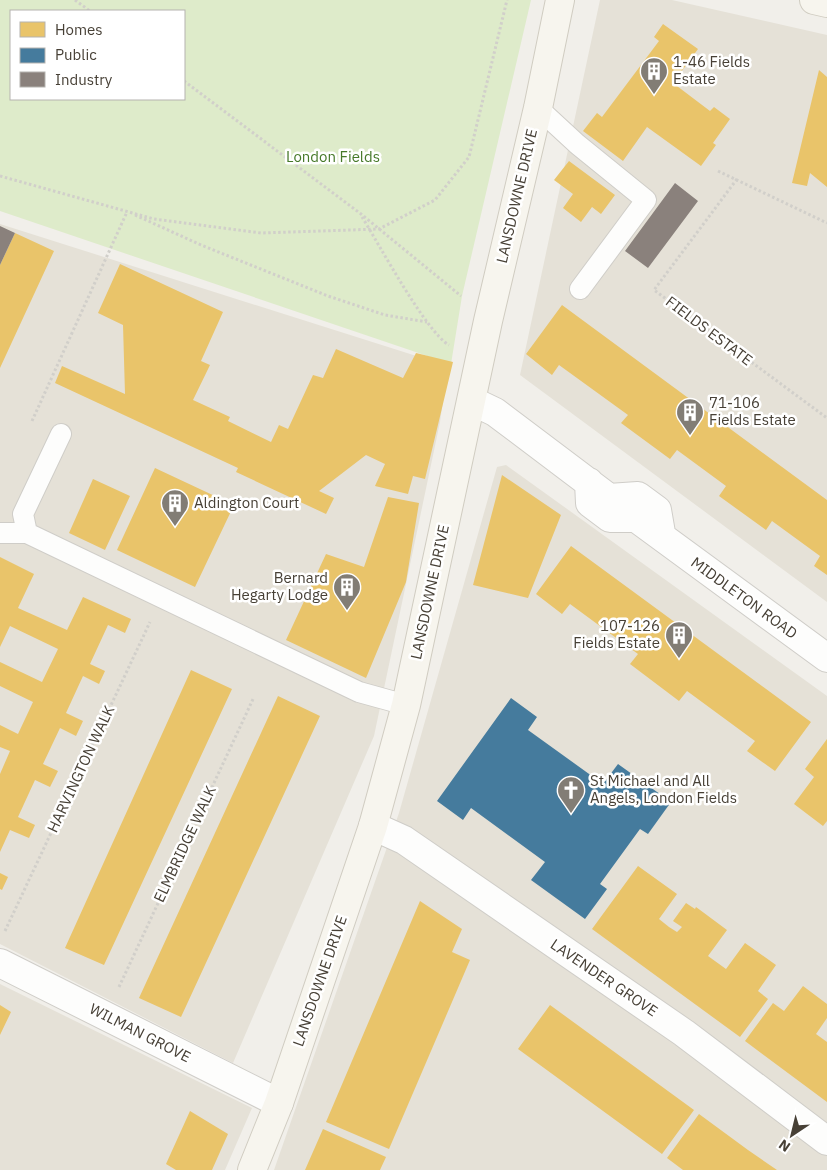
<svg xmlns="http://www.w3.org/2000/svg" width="827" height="1170" font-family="'IBM Plex Sans',sans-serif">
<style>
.residential{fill:#e5e1d7}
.green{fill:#deebca;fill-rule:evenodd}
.homes{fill:#e9c46a}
.public{fill:#457b9d}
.industry{fill:#8a817c}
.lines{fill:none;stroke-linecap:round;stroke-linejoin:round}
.lane-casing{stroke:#cfcdc8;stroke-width:22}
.street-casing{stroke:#cfcdc8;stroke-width:30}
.secondary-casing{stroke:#d0ccc1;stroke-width:30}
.path{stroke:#d1cfca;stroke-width:3;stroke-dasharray:2.5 2.5;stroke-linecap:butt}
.lane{stroke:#fdfdfc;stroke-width:20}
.street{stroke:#fdfdfc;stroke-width:28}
.secondary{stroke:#f7f5ee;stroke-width:28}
.labels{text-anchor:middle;stroke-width:5;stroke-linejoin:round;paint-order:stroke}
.poi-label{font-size:15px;fill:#474036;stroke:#fff;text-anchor:start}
.park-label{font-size:15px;fill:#467929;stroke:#fff}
.street-label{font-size:15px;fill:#474036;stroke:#fff}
</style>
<rect width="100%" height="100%" fill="#f1efea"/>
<path class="residential" d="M 600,0 L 672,0 L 827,35 L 827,602 L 520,375 Z
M 0,224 L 448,366 L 440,422 L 374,736 L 233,1063 L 0,944 Z
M 506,465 L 827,696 L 827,1170 L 274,1170 L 399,813 L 497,467 Z
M 0,984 L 252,1108 L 225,1170 L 0,1170 Z"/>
<path class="green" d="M 0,0 L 531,0 L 462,296 L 451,364 L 0,211 ZM 11,11 L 184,11 L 184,99 L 11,99 Z"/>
<path class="homes" d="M 663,24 L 698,49 L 673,83 L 710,111 L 714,107 L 730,119 L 713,143 L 716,145 L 701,166 L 647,127 L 623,161 L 583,131 L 597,113 L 602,117 L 659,41 L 654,37 Z
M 819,70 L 827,77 L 827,187 L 810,173 L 807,186 L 792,183 Z
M 569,161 L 615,195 L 601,214 L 592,207 L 581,222 L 563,208 L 573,194 L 554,180 Z
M 15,233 L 54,251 L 0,368 L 0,265 Z
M 120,264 L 223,312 L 201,361 L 210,365 L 193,400 L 230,417 L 228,421 L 271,442 L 279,425 L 288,429 L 313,375 L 323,378 L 336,349 L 403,378 L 416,353 L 453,362 L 425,479 L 413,476 L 408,494 L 375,486 L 385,464 L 366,455 L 319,491 L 334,498 L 326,514 L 236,472 L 238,468 L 55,383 L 62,366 L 125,394 L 123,325 L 98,313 Z
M 562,305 L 827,500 L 827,575 L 814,566 L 820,556 L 772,521 L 766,530 L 719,496 L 726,486 L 677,450 L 670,459 L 621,423 L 628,415 L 559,365 L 552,375 L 526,354 Z
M 155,468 L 234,505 L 195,587 L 117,550 Z
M 502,475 L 561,515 L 528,598 L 473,585 Z
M 93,479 L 130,496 L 105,550 L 69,533 Z
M 388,497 L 419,503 L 406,582 L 366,678 L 286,640 L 326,554 L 364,567 Z
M 571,546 L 811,722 L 775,771 L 747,751 L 755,741 L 687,691 L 679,701 L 630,664 L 638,654 L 570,604 L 562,614 L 536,594 Z
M 0,557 L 34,574 L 18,608 L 67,630 L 83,597 L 131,619 L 125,633 L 108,625 L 90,664 L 105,671 L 99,684 L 83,676 L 66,713 L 83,721 L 76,736 L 60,728 L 43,764 L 58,771 L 50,787 L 35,780 L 18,817 L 35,825 L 29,838 L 10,830 L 0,852 L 0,774 L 10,751 L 0,747 L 0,725 L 18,734 L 33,702 L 0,686 L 0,662 L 42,682 L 58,649 L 10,626 L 0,647 Z
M 191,670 L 232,689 L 104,965 L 65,948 Z
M 278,696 L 320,716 L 181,1017 L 139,998 Z
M 827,739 L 827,821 L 823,826 L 794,804 L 814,777 L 805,769 Z
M 638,866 L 677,894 L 659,919 L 669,927 L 677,932 L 682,927 L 673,921 L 686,903 L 695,909 L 696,907 L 727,930 L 708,956 L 726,969 L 745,943 L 776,965 L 758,991 L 768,999 L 740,1037 L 592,929 Z
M 0,873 L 8,877 L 2,890 L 0,889 Z
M 420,901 L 462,929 L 452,952 L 470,960 L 389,1149 L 326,1122 Z
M 803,986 L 827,1004 L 827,1018 L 816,1034 L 827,1042 L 827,1102 L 745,1041 L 773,1003 L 784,1011 Z
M 0,1005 L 11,1012 L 0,1035 Z
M 550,1005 L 694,1110 L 662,1154 L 518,1049 Z
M 190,1111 L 228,1134 L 212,1170 L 176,1170 L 166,1164 Z
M 699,1114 L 748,1150 L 777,1170 L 683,1170 L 667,1158 Z
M 323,1129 L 386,1157 L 380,1170 L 305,1170 Z"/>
<path class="public" d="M 511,698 L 537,717 L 528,730 L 603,784 L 618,764 L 671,802 L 648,834 L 640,829 L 600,884 L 607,889 L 585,919 L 531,880 L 545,862 L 471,808 L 463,820 L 437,801 Z"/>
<path class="industry" d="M 675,183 L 698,201 L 648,268 L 625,251 Z
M 0,226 L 15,233 L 0,265 Z"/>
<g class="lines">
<g class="lane-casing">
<path id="lane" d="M 538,108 L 577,144 L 646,200 L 580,289
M 0,533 L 27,533 L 359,692 L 406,705
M 27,533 L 23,514 L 61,434"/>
</g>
<g class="street-casing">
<path id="street" d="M 472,401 L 495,412 L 609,498 L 638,496 L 657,510 L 661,533
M 589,482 L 590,503 L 610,518 L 636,518 L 827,658
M 373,826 L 404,840 L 684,1033 L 827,1141
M 0,963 L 279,1103"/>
</g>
<g class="secondary-casing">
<path id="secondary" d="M 814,0 L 827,3
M 252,1170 L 279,1103 L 373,826 L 406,705 L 488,321 L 538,108 L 560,0"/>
</g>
<path class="path" d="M 75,0 L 90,11
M 184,81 L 361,214 L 461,296
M 718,171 L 827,223
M 0,176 L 154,219 L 261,233 L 379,229 L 435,200 L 469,157 L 507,0
M 737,179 L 654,290 L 827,418
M 135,215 L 201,245 L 328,296 L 385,315 L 427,322
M 362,217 C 379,244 426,332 449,345
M 32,421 L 127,212
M 5,931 L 150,622
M 119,987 L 254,697"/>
<use href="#lane" class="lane"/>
<use href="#street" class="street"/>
<use href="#secondary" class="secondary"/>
</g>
<defs>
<g id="building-pin" transform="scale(1.4375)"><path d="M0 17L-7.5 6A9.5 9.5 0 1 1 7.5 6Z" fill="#827d75" stroke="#fff"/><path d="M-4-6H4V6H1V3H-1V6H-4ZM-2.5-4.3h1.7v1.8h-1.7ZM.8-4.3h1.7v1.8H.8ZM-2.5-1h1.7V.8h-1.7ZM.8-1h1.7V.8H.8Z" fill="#fff"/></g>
<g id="church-pin" transform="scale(1.4375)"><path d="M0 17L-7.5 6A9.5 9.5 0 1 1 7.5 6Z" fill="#827d75" stroke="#fff"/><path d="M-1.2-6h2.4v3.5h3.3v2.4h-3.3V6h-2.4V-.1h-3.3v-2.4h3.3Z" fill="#fff"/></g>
</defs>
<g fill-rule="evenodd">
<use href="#building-pin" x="654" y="71"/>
<use href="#building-pin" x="690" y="412"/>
<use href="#building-pin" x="175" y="503"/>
<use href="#building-pin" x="347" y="587"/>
<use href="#building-pin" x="679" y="635"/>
<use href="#church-pin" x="571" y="790"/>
</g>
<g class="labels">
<g class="poi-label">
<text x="673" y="67">1-46 Fields<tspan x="673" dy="17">Estate</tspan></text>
<text x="709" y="408">71-106<tspan x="709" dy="17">Fields Estate</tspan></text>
<text x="194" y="508">Aldington Court</text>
<text x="328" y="583" text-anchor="end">Bernard<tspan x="328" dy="17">Hegarty Lodge</tspan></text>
<text x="660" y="631" text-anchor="end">107-126<tspan x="660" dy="17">Fields Estate</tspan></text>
<text x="590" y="786">St Michael and All<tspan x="590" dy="17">Angels, London Fields</tspan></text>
</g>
<g class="park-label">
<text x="333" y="162">London Fields</text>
</g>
<g class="street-label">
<text transform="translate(517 196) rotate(-77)" y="5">LANSDOWNE DRIVE</text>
<text transform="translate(709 331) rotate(37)" y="5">FIELDS ESTATE</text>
<text transform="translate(430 592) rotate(-78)" y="5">LANSDOWNE DRIVE</text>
<text transform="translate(744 598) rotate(36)" y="5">MIDDLETON ROAD</text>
<text transform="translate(81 769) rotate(-65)" y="5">HARVINGTON WALK</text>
<text transform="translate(185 844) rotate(-65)" y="5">ELMBRIDGE WALK</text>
<text transform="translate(604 978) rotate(34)" y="5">LAVENDER GROVE</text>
<text transform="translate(320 981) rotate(-71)" y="5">LANSDOWNE DRIVE</text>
<text transform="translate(140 1033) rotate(27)" y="5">WILMAN GROVE</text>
</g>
</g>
<rect x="10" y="10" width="175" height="90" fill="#ffffff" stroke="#b5b3af"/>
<rect x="20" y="22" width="25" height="15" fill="#e9c46a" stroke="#b5b3af"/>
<text x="55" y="35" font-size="15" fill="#474036">Homes</text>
<rect x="20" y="48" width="25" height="15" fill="#457b9d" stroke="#b5b3af"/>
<text x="55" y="60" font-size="15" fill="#474036">Public</text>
<rect x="20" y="72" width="25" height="15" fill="#8a817c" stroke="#b5b3af"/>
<text x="55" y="85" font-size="15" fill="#474036">Industry</text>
<g transform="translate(792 1135) rotate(215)" stroke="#ffffff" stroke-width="4" paint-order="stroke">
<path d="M0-4L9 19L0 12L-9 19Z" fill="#474036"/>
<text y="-8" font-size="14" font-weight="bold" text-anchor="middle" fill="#474036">N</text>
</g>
</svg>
